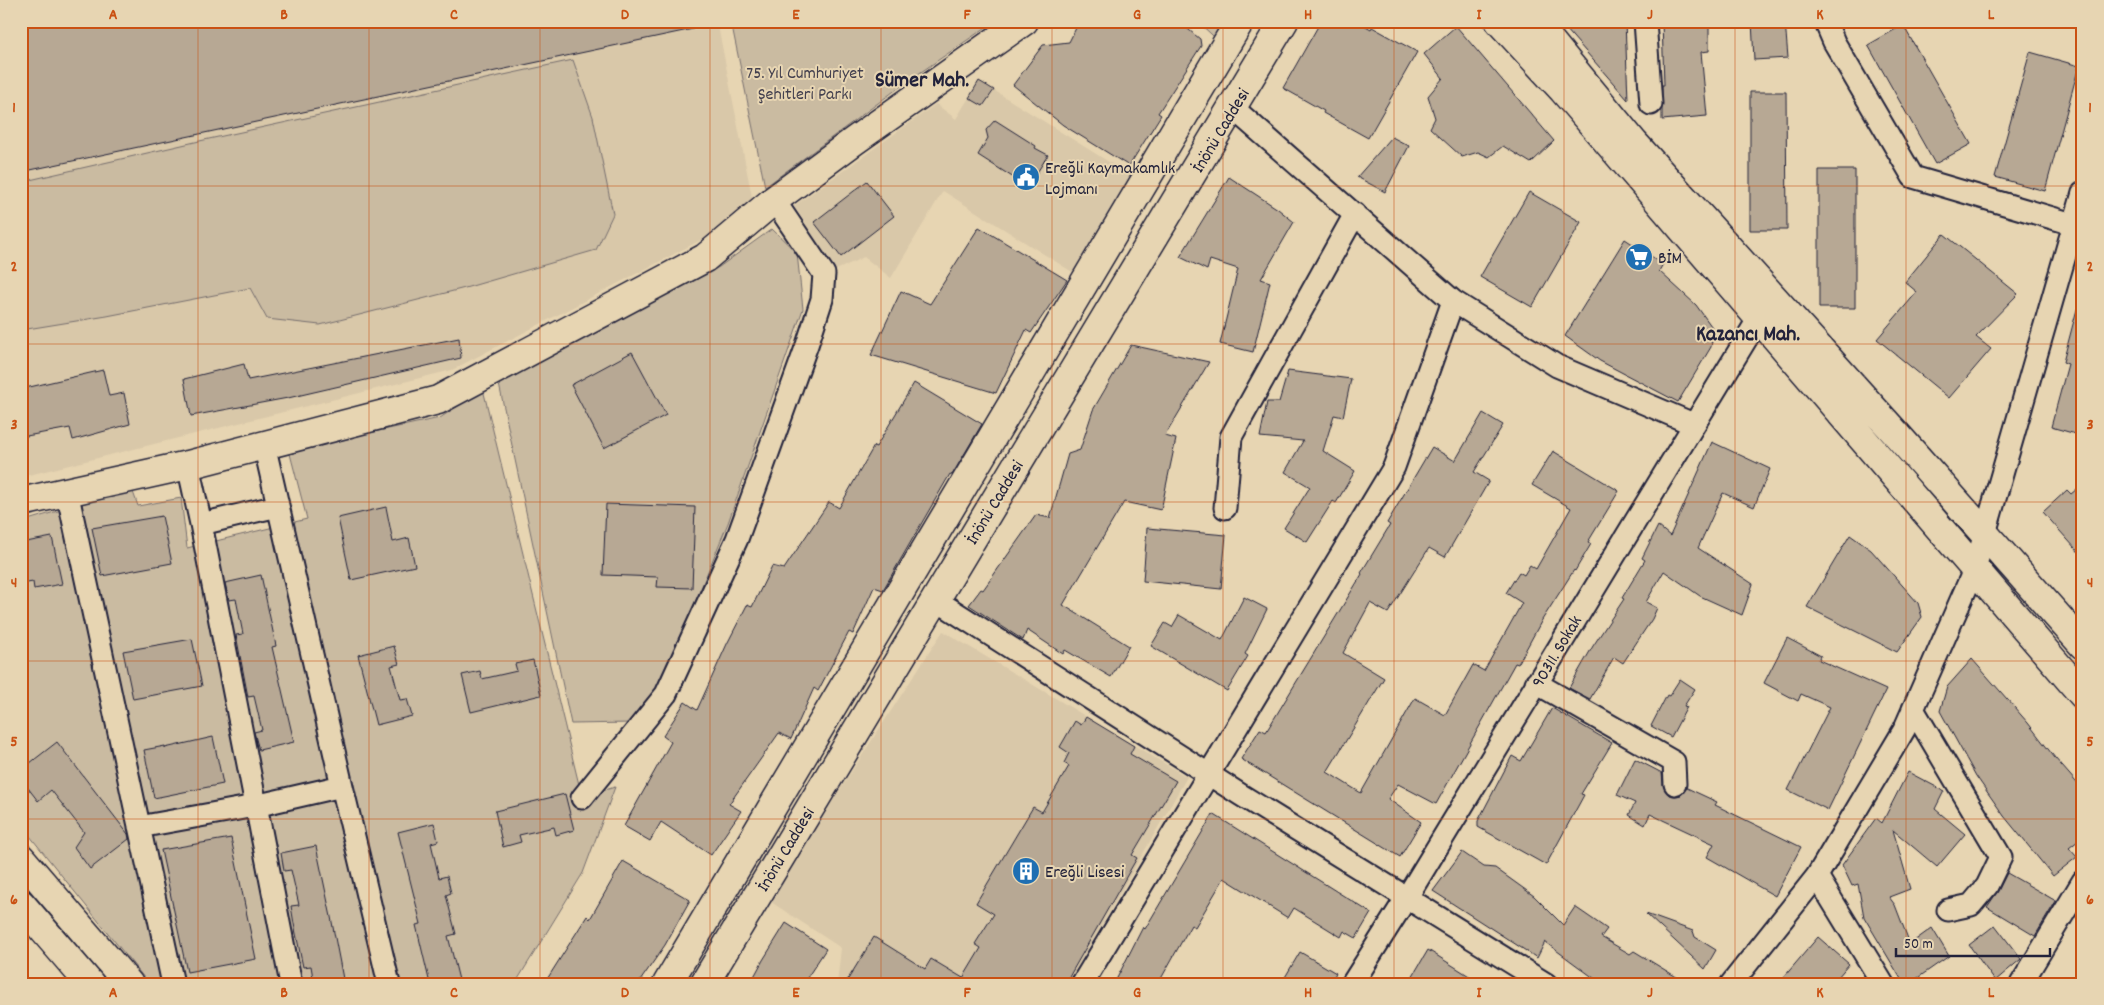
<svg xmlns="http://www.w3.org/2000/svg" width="2104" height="1005" font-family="Dekko,sans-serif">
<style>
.built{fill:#d9c8a9}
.green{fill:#cabba1;stroke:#766e6e}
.building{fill:#b7a894;stroke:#22223b}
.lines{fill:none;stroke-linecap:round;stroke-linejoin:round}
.street-casing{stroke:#22223b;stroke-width:25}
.secondary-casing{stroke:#22223b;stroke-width:31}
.street{stroke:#e7d5b2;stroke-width:21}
.secondary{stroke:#e7d5b2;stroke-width:28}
.grid{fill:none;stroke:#ca5113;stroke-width:1;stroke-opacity:0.55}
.labels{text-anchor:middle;stroke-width:4;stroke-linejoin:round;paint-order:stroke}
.park-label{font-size:18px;fill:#44414f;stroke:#e7d5b2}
.street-label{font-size:18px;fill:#22223b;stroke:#e7d5b2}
.poi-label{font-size:18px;fill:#22223b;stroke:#e7d5b2;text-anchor:start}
.district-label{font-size:22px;font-weight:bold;fill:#22223b;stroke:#e7d5b2}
.neatline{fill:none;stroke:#ca5113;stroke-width:2}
.grid-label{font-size:16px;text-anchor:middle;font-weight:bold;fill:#ca5113}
</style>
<rect width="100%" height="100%" fill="#e7d5b2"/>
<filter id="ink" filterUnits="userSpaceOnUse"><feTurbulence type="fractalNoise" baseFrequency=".02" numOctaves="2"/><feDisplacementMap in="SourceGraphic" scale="10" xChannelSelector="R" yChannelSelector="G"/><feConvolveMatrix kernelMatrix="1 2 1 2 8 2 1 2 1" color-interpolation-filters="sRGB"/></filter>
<g filter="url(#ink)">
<path class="built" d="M 21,21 L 717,21 L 753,202 L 720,230 L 452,370 L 21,477 Z
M 979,81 L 1133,177 L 1074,273 L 943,191 L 891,278 L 864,257 L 836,270 L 794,206 L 936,104 L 956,119 Z
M 943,631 L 1187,777 L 1068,984 L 837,984 L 841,948 L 768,900 Z"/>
<path class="green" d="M 731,21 L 995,21 L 905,83 L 765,187 Z
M 1197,21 L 1240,21 L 1225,47 Z
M 573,60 L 593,117 L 613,214 L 596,250 L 465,288 L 320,325 L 267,319 L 250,288 L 107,316 L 21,330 L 21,182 L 195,142 Z
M 772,229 L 797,253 L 803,309 L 728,523 L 660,687 L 631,723 L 571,724 L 499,384 L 719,267 Z
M 483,389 L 582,797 L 615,787 L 583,873 L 515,984 L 149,984 L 21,825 L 21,522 L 132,489 L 138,506 L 181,498 L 187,548 L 307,519 L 289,450 L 440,418 Z"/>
<path class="building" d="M 21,21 L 693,21 L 693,29 L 21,172 Z
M 1086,21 L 1178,21 L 1200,39 L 1201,46 L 1158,113 L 1161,115 L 1129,166 L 1063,125 L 1013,85 L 1043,45 L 1069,42 L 1077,26 Z
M 1321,21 L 1357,21 L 1371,29 L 1372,27 L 1417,52 L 1368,138 L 1323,113 L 1324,111 L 1283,88 Z
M 1559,21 L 1625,21 L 1628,100 Z
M 1662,21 L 1709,21 L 1709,51 L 1701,52 L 1707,116 L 1662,120 L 1662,85 L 1664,85 Z
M 1752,21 L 1785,21 L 1788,58 L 1754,60 Z
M 1903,25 L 1971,144 L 1935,164 L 1868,45 Z
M 1456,26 L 1554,141 L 1531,163 L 1503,146 L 1489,157 L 1478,152 L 1462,157 L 1430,128 L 1435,118 L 1428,96 L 1443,78 L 1424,54 Z
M 2030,52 L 2079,66 L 2045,191 L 1995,177 Z
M 979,81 L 994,90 L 983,106 L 969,98 Z
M 1750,92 L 1786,92 L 1787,230 L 1750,230 Z
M 995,120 L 1036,146 L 1035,148 L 1048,155 L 1028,187 L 978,155 L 988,138 L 986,130 Z
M 1392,137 L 1409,146 L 1385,192 L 1357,177 Z
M 1819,170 L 1855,170 L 1855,308 L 1819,308 Z
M 1229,177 L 1278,209 L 1294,222 L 1261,279 L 1270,282 L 1253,352 L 1220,344 L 1238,269 L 1210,260 L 1207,270 L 1180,257 Z
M 867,181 L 894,216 L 841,257 L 814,222 Z
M 1529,192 L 1581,222 L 1532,307 L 1480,277 Z
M 979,227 L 1067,280 L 1031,333 L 1026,330 L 996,393 L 871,355 L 901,291 L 930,304 Z
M 1944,234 L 2018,294 L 1976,337 L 1991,349 L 1949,398 L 1877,339 L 1917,292 L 1905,282 Z
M 1625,239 L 1663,264 L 1659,271 L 1696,305 L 1714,330 L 1711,347 L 1678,402 L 1600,361 L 1565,336 Z
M 2077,309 L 2083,310 L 2083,436 L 2051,427 L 2068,364 L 2063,362 Z
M 459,338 L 461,358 L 288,398 L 191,416 L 184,379 L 244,364 L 248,380 Z
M 1131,345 L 1209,362 L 1165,436 L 1176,439 L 1161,510 L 1124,502 L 1063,605 L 1129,646 L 1111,677 L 1065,650 L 1063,654 L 1027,630 L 1023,640 L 969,605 L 981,589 L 983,590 L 1036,515 L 1050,518 L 1068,454 L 1080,450 L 1093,410 Z
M 632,352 L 666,415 L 604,448 L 571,385 Z
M 103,370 L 109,396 L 124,393 L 130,424 L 73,440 L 70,428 L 21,437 L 21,389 Z
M 1288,371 L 1351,379 L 1343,417 L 1334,415 L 1323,451 L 1355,471 L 1336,503 L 1333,501 L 1307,542 L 1284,528 L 1310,487 L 1285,472 L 1303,441 L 1260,437 L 1267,402 L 1279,402 Z
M 914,383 L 982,424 L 952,475 L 950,474 L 883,590 L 874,587 L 853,634 L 849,632 L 818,691 L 814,688 L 791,739 L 779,733 L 729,804 L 741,811 L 711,855 L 661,822 L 650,841 L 624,826 L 671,742 L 663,736 L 685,702 L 697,710 L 727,644 L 747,605 L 752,607 L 772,566 L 784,569 L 829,502 L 839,508 L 874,446 L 876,447 Z
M 1483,413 L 1503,425 L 1474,472 L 1489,481 L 1445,557 L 1429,548 L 1388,613 L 1370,603 L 1343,653 L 1384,678 L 1327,772 L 1361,793 L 1415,698 L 1445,715 L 1473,665 L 1484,671 L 1522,603 L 1506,593 L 1519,572 L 1524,575 L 1530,565 L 1536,569 L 1571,508 L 1532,485 L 1553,451 L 1619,491 L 1588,542 L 1591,544 L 1575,571 L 1574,570 L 1542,620 L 1518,664 L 1515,663 L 1436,804 L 1398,784 L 1388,799 L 1421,822 L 1400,857 L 1241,759 L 1260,729 L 1266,732 L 1362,574 L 1361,573 L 1390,525 L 1387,523 L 1432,447 L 1455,461 Z
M 1712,442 L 1770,469 L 1754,507 L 1723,493 L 1698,548 L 1753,584 L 1742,615 L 1700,596 L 1664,571 L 1646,602 L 1657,608 L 1652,619 L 1623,663 L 1614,657 L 1590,699 L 1569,688 L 1593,646 L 1624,599 L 1622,598 L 1645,560 L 1642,558 L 1658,526 L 1670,536 Z
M 2083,484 L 2083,557 L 2043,512 L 2067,490 L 2071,494 Z
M 606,504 L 695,507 L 692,588 L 657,587 L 658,577 L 603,575 Z
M 386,507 L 393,542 L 409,538 L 415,566 L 351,580 L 338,518 Z
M 162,516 L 172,563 L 102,576 L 92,528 Z
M 1147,528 L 1226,535 L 1221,589 L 1143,581 Z
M 1850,535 L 1871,550 L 1918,603 L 1922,617 L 1897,652 L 1807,607 Z
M 52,537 L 62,584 L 34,589 L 33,582 L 21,584 L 21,543 Z
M 261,575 L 276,646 L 272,647 L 294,742 L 259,750 L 254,732 L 262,730 L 254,696 L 248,697 L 236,635 L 243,634 L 236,599 L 229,600 L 225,583 Z
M 1244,597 L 1267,609 L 1245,654 L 1248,656 L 1227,691 L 1151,646 L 1165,623 L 1172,627 L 1179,615 L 1222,640 Z
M 1787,638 L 1821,656 L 1819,660 L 1886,690 L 1828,810 L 1788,790 L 1830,707 L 1801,694 L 1798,701 L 1764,683 Z
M 192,639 L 202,686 L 133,699 L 123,651 Z
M 394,646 L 399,664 L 391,666 L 400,700 L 407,699 L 412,716 L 376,725 L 358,655 Z
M 1972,659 L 2028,723 L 2055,758 L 2083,790 L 2083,837 L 2069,848 L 2077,857 L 2053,876 L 2004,816 L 1976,776 L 1940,711 L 1947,687 Z
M 533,660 L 541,695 L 471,712 L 462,675 L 480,671 L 482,679 L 517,671 L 515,664 Z
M 1680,679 L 1695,689 L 1684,706 L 1687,707 L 1671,737 L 1651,726 L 1667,695 L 1669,696 Z
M 1552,708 L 1612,743 L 1581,794 L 1584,795 L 1546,865 L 1478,827 L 1478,821 L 1512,756 L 1521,761 Z
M 1086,717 L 1134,746 L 1130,754 L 1176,781 L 1132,855 L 1137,858 L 1065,984 L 845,984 L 874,937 L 925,969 L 931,959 L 963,978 L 981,948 L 975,944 L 994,914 L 976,903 L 1033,807 L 1042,812 L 1069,766 L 1064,763 L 1069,753 L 1060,747 L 1075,721 L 1081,725 Z
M 213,737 L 223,784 L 154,798 L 144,750 L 165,746 L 165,748 Z
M 57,742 L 128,834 L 129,839 L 90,869 L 74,847 L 84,832 L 51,790 L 38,801 L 21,779 L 21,770 Z
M 1635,759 L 1662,773 L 1663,785 L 1669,795 L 1675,796 L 1681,795 L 1687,788 L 1717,802 L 1715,805 L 1801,847 L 1775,896 L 1707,857 L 1714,844 L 1650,814 L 1645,825 L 1629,815 L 1635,803 L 1617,795 Z
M 1908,772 L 1944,791 L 1935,809 L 1965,834 L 1937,867 L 1893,830 L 1910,889 L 1889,897 L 1895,905 L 1910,944 L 1932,928 L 1949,956 L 1909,984 L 1904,984 L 1864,917 L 1858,884 L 1852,886 L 1842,865 L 1876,818 L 1882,823 Z
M 565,794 L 574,830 L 556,835 L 554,827 L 519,835 L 521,842 L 503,847 L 495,811 Z
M 1213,814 L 1371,913 L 1356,938 L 1344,931 L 1341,937 L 1294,908 L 1288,918 L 1224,878 L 1195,927 L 1191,925 L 1158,984 L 1114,984 L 1143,927 L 1145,929 Z
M 434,823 L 438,841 L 431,843 L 439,878 L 447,876 L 451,893 L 446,895 L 456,934 L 448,936 L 460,984 L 430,984 L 416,925 L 421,924 L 398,832 Z
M 231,838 L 256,959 L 187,972 L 161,850 Z
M 316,846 L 331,917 L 344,984 L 314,984 L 311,966 L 303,967 L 294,924 L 291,906 L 299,905 L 291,870 L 284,871 L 281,853 Z
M 1462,852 L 1484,867 L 1495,868 L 1534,896 L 1563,925 L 1575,907 L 1607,929 L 1601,937 L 1630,954 L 1634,951 L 1688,984 L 1602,984 L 1545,942 L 1537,958 L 1433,891 Z
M 623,861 L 690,900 L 665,945 L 638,984 L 544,984 L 587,916 L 590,919 Z
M 2007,873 L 2056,901 L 2035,936 L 1987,907 L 1998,891 Z
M 1646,914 L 1693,931 L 1695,937 L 1716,950 L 1705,969 Z
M 786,923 L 826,949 L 803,984 L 750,984 L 763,960 Z
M 1995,925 L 2021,959 L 1995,981 L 1969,945 Z
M 1818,937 L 1849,964 L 1832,984 L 1778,984 Z
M 1428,950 L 1482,984 L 1408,984 Z
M 1300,952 L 1336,973 L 1329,984 L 1281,984 Z"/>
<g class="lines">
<g class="street-casing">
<path id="street" d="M 1645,21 L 1651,104
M 1825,21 L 1834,42 L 1913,177 L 2083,227
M 1233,108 L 1453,301 L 1557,366 L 1693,424
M 264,444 L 342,786 L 389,984
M 188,465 L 201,524 L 291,984
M 67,491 L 173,984
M 1225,508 L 1231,437 L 1355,214
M 201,524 L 278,506
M 936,600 L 1241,795 L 1546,984
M 1536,683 L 1674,762 L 1675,784
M 1913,709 L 2001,857 L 1987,886 L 1971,905 L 1948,910
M 582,798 L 666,694 L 737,539 L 807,345 L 822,299 L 824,274 L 774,200
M 139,827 L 255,806 L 342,786
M 1817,876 L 1883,984
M 1082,984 L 1394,467 L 1453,301
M 1352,984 L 1407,897 L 1759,318
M 1731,984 L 1817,876 L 1904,730 L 1975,568 L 2083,193
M 2021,984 L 2083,881"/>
</g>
<g class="secondary-casing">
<path id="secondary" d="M 1499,21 L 1563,90 L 2083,695
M 1534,21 L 1634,143 L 1899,437 L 2083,645
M 21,502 L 188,465 L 438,400 L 705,258 L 774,200 L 854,141 L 1024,21
M 21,858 L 129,984
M 21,904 L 90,984
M 667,984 L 1240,21
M 704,984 L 1284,21"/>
</g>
<use href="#street" class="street"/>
<use href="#secondary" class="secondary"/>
</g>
</g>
<path class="grid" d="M 198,21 L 198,984M 369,21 L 369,984M 540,21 L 540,984M 710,21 L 710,984M 881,21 L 881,984M 1052,21 L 1052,984M 1223,21 L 1223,984M 1394,21 L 1394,984M 1564,21 L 1564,984M 1735,21 L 1735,984M 1906,21 L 1906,984M 21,186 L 2083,186M 21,344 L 2083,344M 21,502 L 2083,502M 21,661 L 2083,661M 21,819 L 2083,819"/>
<defs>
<g id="civic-disc" transform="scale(1.4375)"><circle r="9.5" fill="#1f6fb2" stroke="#e7d5b2"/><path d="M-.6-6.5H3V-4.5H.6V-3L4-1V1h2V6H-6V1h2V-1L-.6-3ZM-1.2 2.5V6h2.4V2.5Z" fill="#fff"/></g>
<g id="supermarket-disc" transform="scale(1.4375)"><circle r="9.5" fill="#1f6fb2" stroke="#e7d5b2"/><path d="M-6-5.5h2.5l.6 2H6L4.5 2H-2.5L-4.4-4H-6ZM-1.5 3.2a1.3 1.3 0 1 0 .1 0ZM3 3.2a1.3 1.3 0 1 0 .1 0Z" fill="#fff"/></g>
<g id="building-disc" transform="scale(1.4375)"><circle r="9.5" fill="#1f6fb2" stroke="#e7d5b2"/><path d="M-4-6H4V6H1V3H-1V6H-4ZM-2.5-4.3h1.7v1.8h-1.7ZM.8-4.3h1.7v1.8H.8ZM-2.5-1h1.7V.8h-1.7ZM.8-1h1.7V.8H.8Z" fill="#fff"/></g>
</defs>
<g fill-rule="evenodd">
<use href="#civic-disc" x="1026" y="177"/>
<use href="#supermarket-disc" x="1639" y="257"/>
<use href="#building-disc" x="1026" y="871"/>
</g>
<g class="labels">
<g class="park-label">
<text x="805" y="78">75. Yıl Cumhuriyet<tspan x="805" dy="21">Şehitleri Parkı</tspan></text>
</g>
<g class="street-label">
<text transform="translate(1220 130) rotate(-59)" y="6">İnönü Caddesi</text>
<text transform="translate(994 502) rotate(-59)" y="6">İnönü Caddesi</text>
<text transform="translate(1556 651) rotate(-59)" y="6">90311. Sokak</text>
<text transform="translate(785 849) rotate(-59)" y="6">İnönü Caddesi</text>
</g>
<g class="poi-label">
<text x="1045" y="173">Ereğli Kaymakamlık<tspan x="1045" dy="21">Lojmanı</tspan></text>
<text x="1658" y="263">BİM</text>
<text x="1045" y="877">Ereğli Lisesi</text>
</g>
<g class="district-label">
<text x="922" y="86">Sümer Mah.</text>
<text x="1748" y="340">Kazancı Mah.</text>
</g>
</g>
<rect width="2104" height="1005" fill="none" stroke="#e7d5b2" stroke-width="55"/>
<path d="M1896 948v8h154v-8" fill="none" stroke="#22223b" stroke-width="2.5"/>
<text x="1904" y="948" font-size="15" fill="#22223b" stroke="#e7d5b2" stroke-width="4" paint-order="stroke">50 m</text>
<rect x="28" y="28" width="2048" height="950" class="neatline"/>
<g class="grid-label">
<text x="113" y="19">A</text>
<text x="284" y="19">B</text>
<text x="454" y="19">C</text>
<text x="625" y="19">D</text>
<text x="796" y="19">E</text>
<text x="967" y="19">F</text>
<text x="1137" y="19">G</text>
<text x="1308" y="19">H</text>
<text x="1479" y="19">I</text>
<text x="1650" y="19">J</text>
<text x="1820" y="19">K</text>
<text x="1991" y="19">L</text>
<text x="14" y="112">1</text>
<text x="2090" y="112">1</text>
<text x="14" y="271">2</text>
<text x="2090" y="271">2</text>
<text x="14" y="429">3</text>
<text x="2090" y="429">3</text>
<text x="14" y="587">4</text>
<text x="2090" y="587">4</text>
<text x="14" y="746">5</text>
<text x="2090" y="746">5</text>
<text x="14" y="904">6</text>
<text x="2090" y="904">6</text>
<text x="113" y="997">A</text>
<text x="284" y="997">B</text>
<text x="454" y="997">C</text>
<text x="625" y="997">D</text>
<text x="796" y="997">E</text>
<text x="967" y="997">F</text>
<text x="1137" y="997">G</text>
<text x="1308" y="997">H</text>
<text x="1479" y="997">I</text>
<text x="1650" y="997">J</text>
<text x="1820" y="997">K</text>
<text x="1991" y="997">L</text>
</g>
</svg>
